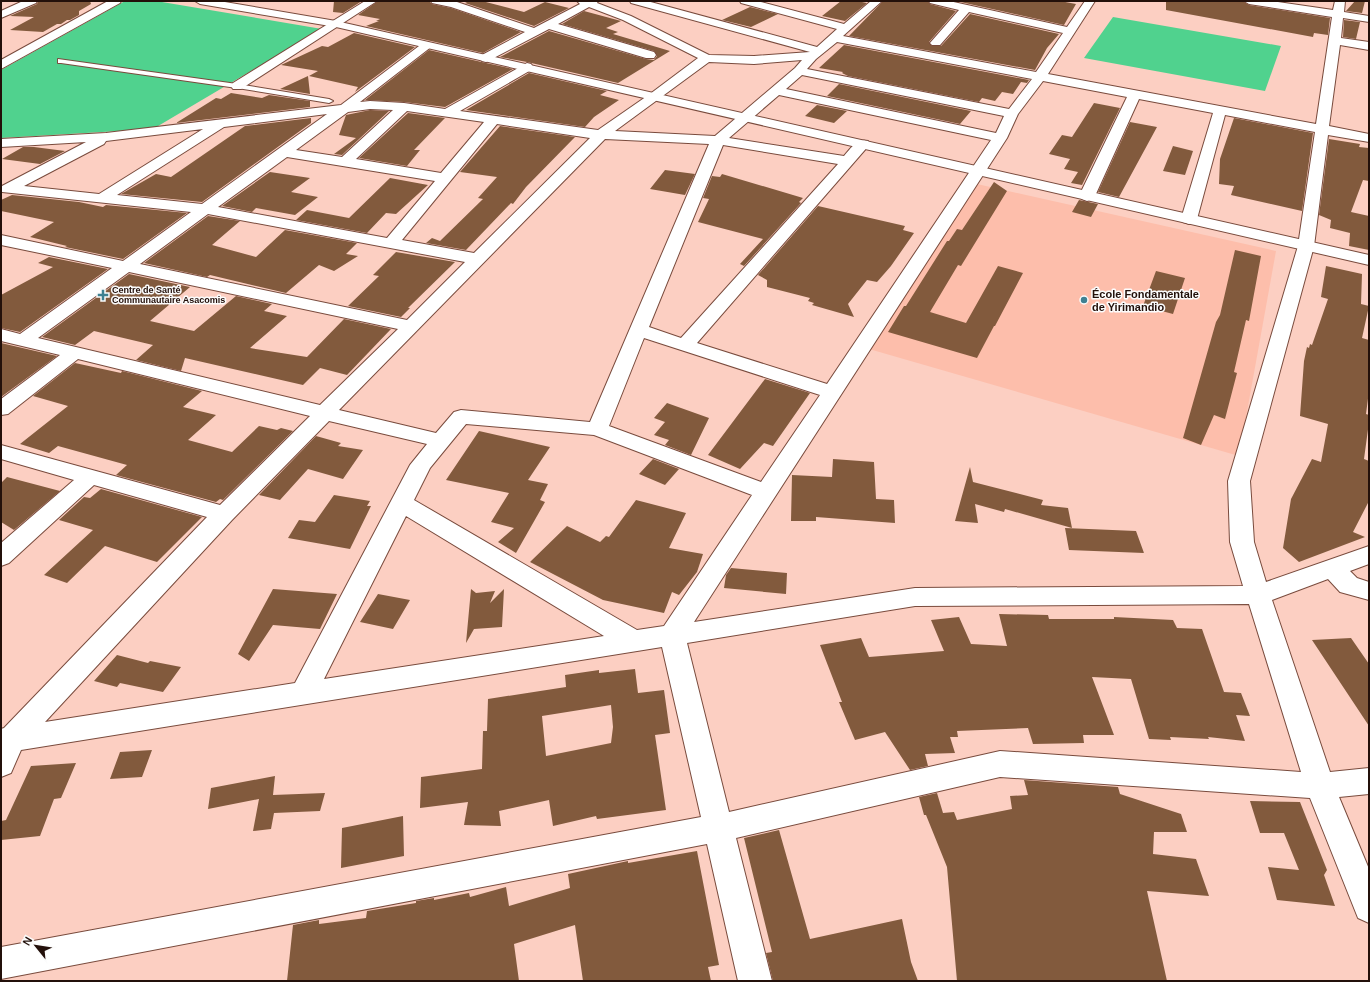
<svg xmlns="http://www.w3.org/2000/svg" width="1370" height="982" font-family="Helvetica,sans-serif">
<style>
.built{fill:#fdbeab}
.green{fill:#50d28e}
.building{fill:#825a3d;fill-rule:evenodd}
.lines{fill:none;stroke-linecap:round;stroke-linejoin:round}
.service-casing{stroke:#794b3d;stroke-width:2}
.minor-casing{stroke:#794b3d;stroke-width:2}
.tertiary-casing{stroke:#794b3d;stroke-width:2}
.service{fill:#fff;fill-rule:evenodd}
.minor{fill:#fff;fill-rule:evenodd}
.tertiary{fill:#fff;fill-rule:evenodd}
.poi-dot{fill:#3f8192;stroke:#fcfcfc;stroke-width:1.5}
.labels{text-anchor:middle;stroke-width:3;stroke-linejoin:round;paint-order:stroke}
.far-poi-label{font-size:9px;font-weight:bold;fill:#23100a;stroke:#fcfcfc;text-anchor:start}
.poi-label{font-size:11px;font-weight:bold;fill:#23100a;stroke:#fcfcfc;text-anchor:start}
</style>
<rect width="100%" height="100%" fill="#fccfc2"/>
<path class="built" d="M 977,184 L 1276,251 L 1239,456 L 869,349 Z"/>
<path class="green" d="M 125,1 L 156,1 L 322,29 L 153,129 L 1,138 L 1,70 Z
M 1113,17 L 1281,46 L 1265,91 L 1084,58 Z"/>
<path class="building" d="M 38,1 L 90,1 L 91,4 L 79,11 L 79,15 L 70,20 L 67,20 L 61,24 L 57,24 L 43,32 L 10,30 L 34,17 L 10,16 L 37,4 Z
M 334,1 L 362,1 L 343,13 L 333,12 Z
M 378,1 L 430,2 L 432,4 L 451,8 L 521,32 L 483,53 L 366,26 L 379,21 L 376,21 L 380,19 L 358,15 Z
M 469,1 L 482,1 L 524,12 L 545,2 L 569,8 L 534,26 L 465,3 Z
M 841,1 L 857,1 L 867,3 L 845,21 L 822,16 Z
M 883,1 L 928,1 L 930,4 L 956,11 L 929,42 L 932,46 L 941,46 L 970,14 L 1059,34 L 1047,48 L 1035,70 L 849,36 Z
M 956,1 L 1060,1 L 1076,4 L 1064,25 Z
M 1166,1 L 1243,1 L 1249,5 L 1330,18 L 1328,35 L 1314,33 L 1313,37 L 1166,10 Z
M 1355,1 L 1365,1 L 1362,13 L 1346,11 Z
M 750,7 L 778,14 L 751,27 L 722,20 Z
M 584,11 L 621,21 L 606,28 L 618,32 L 613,34 L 670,51 L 618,83 L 527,62 L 500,57 L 549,31 L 646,59 L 654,60 L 657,56 L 654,51 L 562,24 Z
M 1344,20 L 1360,22 L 1356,39 L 1343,37 Z
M 354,33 L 415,47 L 355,92 L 358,87 L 309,76 L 318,71 L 281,65 L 322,46 L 328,47 Z
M 844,45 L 1029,80 L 1027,83 L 1021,82 L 1013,94 L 1002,92 L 995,101 L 982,98 L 979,102 L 848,76 L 842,73 L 843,72 L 819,68 Z
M 429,50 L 486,63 L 513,69 L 445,107 L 404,102 L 365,100 Z
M 529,73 L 607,91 L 600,95 L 619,100 L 594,117 L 585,127 L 466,110 Z
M 308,76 L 310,94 L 280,89 Z
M 839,84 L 971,111 L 960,124 L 827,96 Z
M 231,93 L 262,98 L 269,95 L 310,101 L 310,107 L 176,123 L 216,98 L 221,99 Z
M 1094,103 L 1120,108 L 1082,185 L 1071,183 L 1078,172 L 1064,169 L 1070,159 L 1049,154 L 1062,135 L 1072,137 Z
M 817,105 L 847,111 L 834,123 L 805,116 Z
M 370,110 L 389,111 L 342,155 L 334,154 L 356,138 L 339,135 L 346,115 Z
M 408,113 L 445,118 L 414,150 L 420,150 L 407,166 L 359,158 Z
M 311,118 L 311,123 L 202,202 L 121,194 L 156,174 L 171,177 L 245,126 Z
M 1234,118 L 1313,133 L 1302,211 L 1231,195 L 1234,186 L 1219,184 L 1220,159 Z
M 1130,122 L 1157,127 L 1119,197 L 1098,192 Z
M 500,126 L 575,137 L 526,187 L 513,204 L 511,203 L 466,250 L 426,243 L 432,238 L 440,241 L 483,199 L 478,198 L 497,177 L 460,172 Z
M 1329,139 L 1360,144 L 1359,147 L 1369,148 L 1369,181 L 1363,180 L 1351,212 L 1369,216 L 1369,250 L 1349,246 L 1350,233 L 1330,228 L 1331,220 L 1319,215 Z
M 1173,146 L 1193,151 L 1185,175 L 1163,171 Z
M 23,147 L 34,147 L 65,151 L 40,164 L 2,159 Z
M 665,170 L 695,174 L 685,195 L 650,189 Z
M 270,172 L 310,178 L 291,192 L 318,197 L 295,215 L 256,208 L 252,212 L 222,206 Z
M 722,174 L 803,198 L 799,202 L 801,203 L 744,266 L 740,264 L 763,239 L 698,222 L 709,199 L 703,198 L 712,176 L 720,177 Z
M 390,178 L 428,185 L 396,214 L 386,213 L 367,233 L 296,220 L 307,210 L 349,218 Z
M 994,182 L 1007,191 L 961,266 L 958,265 L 930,312 L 966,323 L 998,266 L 1023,273 L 995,326 L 994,326 L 977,358 L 888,332 L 904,306 L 906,306 L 947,241 L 949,241 L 957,229 L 962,230 Z
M 12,195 L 79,202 L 103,207 L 106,205 L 187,213 L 123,259 L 65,247 L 67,246 L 30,237 L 54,222 L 1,211 L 1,200 Z
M 1079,200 L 1098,204 L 1091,217 L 1072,212 Z
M 818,206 L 905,226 L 903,230 L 914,233 L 891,266 L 877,282 L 867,280 L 848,304 L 854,317 L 812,305 L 814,303 L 808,301 L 810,298 L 767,287 L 767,280 L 758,275 Z
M 208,216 L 240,221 L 212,245 L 256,257 L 285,230 L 357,243 L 346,254 L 358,256 L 334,271 L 319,265 L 286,293 L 210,275 L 207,277 L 144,263 Z
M 1235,250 L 1261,256 L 1249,321 L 1246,320 L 1234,372 L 1237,373 L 1225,419 L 1214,415 L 1201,445 L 1183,438 L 1216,322 L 1220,315 Z
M 396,252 L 455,262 L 408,308 L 410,308 L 401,317 L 348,306 L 379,276 L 373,275 Z
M 49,257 L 108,269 L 20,332 L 1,328 L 1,295 L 53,267 L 38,263 Z
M 1326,266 L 1362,274 L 1361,304 L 1369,306 L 1362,338 L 1369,340 L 1369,391 L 1366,414 L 1369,415 L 1369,422 L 1364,459 L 1369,461 L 1369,501 L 1353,532 L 1365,537 L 1299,562 L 1283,548 L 1291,499 L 1312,459 L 1321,462 L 1328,424 L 1300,416 L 1304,361 L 1307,347 L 1309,348 L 1310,344 L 1312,345 L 1328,299 L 1321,297 Z
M 1156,271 L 1185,278 L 1173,314 L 1143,306 Z
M 129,274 L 190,287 L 150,321 L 194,331 L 236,296 L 272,304 L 264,311 L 287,316 L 250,348 L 307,357 L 344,319 L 391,329 L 347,375 L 320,368 L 303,385 L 185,358 L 181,371 L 136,360 L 153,345 L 94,331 L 75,345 L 42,337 Z
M 1,343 L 57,356 L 1,397 Z
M 75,363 L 121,373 L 122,371 L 202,391 L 183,407 L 216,415 L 188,440 L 232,452 L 259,426 L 277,430 L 281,428 L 293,431 L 223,500 L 220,499 L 216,502 L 116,475 L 127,465 L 58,446 L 49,453 L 20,444 L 68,406 L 33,396 Z
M 765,379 L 810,393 L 773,446 L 764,443 L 740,469 L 708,455 Z
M 667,403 L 709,418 L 691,455 L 665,445 L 669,440 L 654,435 L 665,422 L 654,418 Z
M 479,431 L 550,447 L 528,480 L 548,484 L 540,500 L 545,502 L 516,553 L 498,542 L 514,528 L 491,522 L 509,493 L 446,480 Z
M 316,436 L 341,443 L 338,446 L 363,450 L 343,479 L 308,469 L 280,500 L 259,495 Z
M 653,459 L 679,469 L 665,485 L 639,474 Z
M 833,459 L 874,462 L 876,499 L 894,500 L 895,523 L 816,517 L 816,521 L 791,521 L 792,475 L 832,477 Z
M 970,467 L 973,482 L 1043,500 L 1041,505 L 1068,508 L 1072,528 L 1005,509 L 1004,512 L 975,504 L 978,523 L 955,521 Z
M 7,477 L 60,491 L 14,530 L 1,522 L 1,483 Z
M 101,489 L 202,517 L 157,562 L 105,546 L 67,583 L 44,575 L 93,530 L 59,520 L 84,497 L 90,498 Z
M 334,495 L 370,501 L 367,506 L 371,506 L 350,549 L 288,538 L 299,520 L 315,522 Z
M 636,500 L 686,513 L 669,548 L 703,554 L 697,572 L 679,595 L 672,592 L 664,613 L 603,600 L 530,562 L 567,526 L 600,542 L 606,536 L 609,537 Z
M 1065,528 L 1136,531 L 1144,553 L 1069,550 Z
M 731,568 L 787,573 L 786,594 L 724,588 L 726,575 Z
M 273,589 L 337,594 L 320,629 L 273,625 L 249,661 L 238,654 Z
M 471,589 L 476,593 L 495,591 L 490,603 L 504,589 L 502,627 L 474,629 L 466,643 Z
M 378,594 L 410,600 L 393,629 L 360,622 Z
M 999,614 L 1048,615 L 1049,619 L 1114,619 L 1114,617 L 1173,620 L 1177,628 L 1202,629 L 1224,692 L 1241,693 L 1250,716 L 1236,715 L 1245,741 L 1208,737 L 1209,739 L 1170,737 L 1171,740 L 1149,739 L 1131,679 L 1092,677 L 1114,735 L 1083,735 L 1084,743 L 1033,744 L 1028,728 L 957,731 L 958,737 L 950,737 L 955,753 L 925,754 L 928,766 L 910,770 L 885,732 L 855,740 L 839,702 L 842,702 L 820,645 L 861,638 L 869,657 L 944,651 L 931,620 L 959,617 L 971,644 L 1007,646 Z
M 1351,638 L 1369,664 L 1369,726 L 1312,640 Z
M 117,655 L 148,663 L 150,661 L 181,667 L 163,692 L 120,683 L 117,687 L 94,681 Z
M 635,669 L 638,693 L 664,690 L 670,733 L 655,735 L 666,810 L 597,819 L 596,816 L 553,826 L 549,800 L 499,811 L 501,826 L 464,825 L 468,802 L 420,808 L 421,777 L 482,769 L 483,731 L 487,731 L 488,699 L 566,687 L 565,675 L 599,670 L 599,673 ZM 611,705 L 613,727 L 611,743 L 546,756 L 542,716 Z
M 152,750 L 142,777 L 110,779 L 120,752 Z
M 76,763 L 61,798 L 54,799 L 40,836 L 1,840 L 1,821 L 6,820 L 31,766 Z
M 275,776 L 273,795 L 325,793 L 320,811 L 274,813 L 271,829 L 253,831 L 259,799 L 208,809 L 211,788 Z
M 1024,780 L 1118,787 L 1120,794 L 1181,814 L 1187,832 L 1154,832 L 1153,854 L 1196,859 L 1209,896 L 1147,891 L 1167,981 L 957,981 L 947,867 L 926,815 L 924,815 L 919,797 L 937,793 L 943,813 L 954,812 L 957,820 L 1012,809 L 1010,796 L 1028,795 Z
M 1250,801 L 1300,802 L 1327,870 L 1324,875 L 1335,906 L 1277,900 L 1268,867 L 1299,870 L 1284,833 L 1260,833 Z
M 403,816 L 404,856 L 341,868 L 342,828 Z
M 779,830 L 810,939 L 902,919 L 911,962 L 918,981 L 773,981 L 766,953 L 772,952 L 744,838 Z
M 697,851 L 719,965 L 708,967 L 711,981 L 583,981 L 575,925 L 514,944 L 519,981 L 287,981 L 293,925 L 319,920 L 319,924 L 366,918 L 367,911 L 416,903 L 416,901 L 434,898 L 434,900 L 469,893 L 470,897 L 506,887 L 509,906 L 570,888 L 568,874 L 628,861 L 628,863 Z"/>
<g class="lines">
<g class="service-casing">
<path id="service" d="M 58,59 L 237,84 L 329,99 L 333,101 L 329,103 L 237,88 L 61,63 L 58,63 Z"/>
</g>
<g class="minor-casing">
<path id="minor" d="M 23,1 L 37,1 L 36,3 L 1,18 L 1,11 Z
M 108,1 L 121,1 L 120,3 L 1,69 L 1,60 Z
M 365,1 L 377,1 L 241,89 L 233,89 L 231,86 L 233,83 Z
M 431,1 L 457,2 L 534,28 L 580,4 L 577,1 L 598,1 L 597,3 L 631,16 L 709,55 L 754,56 L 810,52 L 631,3 L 630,1 L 647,1 L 817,47 L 837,29 L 741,3 L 740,1 L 757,1 L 844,24 L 871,1 L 882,1 L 843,36 L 1036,72 L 1063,33 L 969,12 L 940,45 L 932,45 L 930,43 L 959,10 L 930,3 L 929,1 L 949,1 L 1067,27 L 1085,1 L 1095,1 L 1048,74 L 1316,124 L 1332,17 L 1249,4 L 1244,1 L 1271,1 L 1333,10 L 1335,1 L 1345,1 L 1344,12 L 1369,16 L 1369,22 L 1343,18 L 1341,38 L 1369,42 L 1369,50 L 1340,45 L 1329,126 L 1369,134 L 1369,142 L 1328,135 L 1314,246 L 1250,481 L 1254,542 L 1266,582 L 1369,546 L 1369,564 L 1350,571 L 1357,578 L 1369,582 L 1369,600 L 1340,592 L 1328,579 L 1272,600 L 1330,772 L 1369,768 L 1369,794 L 1339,797 L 1369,869 L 1369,923 L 1358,918 L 1310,798 L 1000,777 L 736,838 L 772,981 L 738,981 L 707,844 L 1,979 L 1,947 L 701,817 L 662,647 L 21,750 L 11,773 L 1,777 L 1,729 L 4,728 L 207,517 L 94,485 L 9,563 L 1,566 L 1,543 L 74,480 L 1,459 L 1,445 L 220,505 L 310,416 L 78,359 L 8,414 L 1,415 L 1,399 L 60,355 L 1,341 L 1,329 L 20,334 L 112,268 L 1,245 L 1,235 L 123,261 L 191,212 L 2,192 L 2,186 L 86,142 L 1,147 L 1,139 L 106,133 L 341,105 L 423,43 L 431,43 L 433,45 L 431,47 L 360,102 L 370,101 L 404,103 L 445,109 L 527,63 L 531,64 L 533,67 L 531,70 L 460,111 L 598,130 L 650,94 L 698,58 L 623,20 L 589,7 L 558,24 L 654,52 L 656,55 L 654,58 L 646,58 L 549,29 L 486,62 L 482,61 L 480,58 L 482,55 L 525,32 L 451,7 L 432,3 ZM 837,42 L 1032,79 L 1009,109 L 807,69 L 816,59 ZM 802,60 L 795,68 L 715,136 L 615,131 L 709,62 L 754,64 ZM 802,75 L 1004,116 L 996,133 L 786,89 ZM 1043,81 L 1127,97 L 1079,196 L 1082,199 L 1087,201 L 1092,199 L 1095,196 L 1139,99 L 1213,113 L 1181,219 L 1183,222 L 1189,224 L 1195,222 L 1197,219 L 1225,115 L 1315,132 L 1298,246 L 1228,481 L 1230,542 L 1243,586 L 915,588 L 694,622 L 1007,138 L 1018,114 ZM 779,95 L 991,140 L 827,384 L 697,343 L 870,144 L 868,141 C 857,138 851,148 844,156 L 729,138 ZM 370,109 L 393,110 L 342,157 L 296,150 L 348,112 ZM 407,111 L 484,122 L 441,173 L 356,159 ZM 327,114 L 202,204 L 117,195 L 224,127 ZM 497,124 L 590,138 L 474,253 L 402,240 ZM 203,129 L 99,194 L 24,186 L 104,144 L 106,141 ZM 605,139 L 709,144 L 590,422 L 461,410 L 454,412 L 436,433 L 339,410 ZM 723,145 L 838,164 L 681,338 L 649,327 ZM 287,157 L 435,181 L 387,238 L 218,207 ZM 208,214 L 465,262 L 407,320 L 140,264 ZM 129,272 L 398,329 L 320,405 L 38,338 ZM 644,338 L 820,395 L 761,482 L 609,426 ZM 329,421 L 427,444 L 410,465 L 295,683 L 45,722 L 232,520 ZM 466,424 L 594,435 L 752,495 L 664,626 L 637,630 L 414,500 L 430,468 ZM 406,516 L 604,636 L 324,679 ZM 1249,604 L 1301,772 L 1000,751 L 729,812 L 687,643 L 915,606 Z"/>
</g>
<g class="tertiary-casing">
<path id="tertiary" d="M 195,1 L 219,1 L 336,21 L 1369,255 L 1369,265 L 336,27 L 200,4 Z"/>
</g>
<use href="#service" class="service"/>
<use href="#minor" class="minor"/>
<use href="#tertiary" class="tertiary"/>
</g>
<g class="poi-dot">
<path d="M101 289h4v4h4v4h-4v4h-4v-4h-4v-4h4z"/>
<circle cx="1084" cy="300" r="4"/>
</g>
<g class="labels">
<g class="far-poi-label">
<text x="112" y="293">Centre de Santé<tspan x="112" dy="10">Communautaire Asacomis</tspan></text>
</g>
<g class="poi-label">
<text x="1092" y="298">École Fondamentale<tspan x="1092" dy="13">de Yirimandio</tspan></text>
</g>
</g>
<rect width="1370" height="982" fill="none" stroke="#23100a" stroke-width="4"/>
<g transform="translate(36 946) rotate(300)" stroke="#fcfcfc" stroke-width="3" paint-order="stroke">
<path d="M0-3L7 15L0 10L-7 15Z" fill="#23100a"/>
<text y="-6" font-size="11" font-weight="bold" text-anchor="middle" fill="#23100a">N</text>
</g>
</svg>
